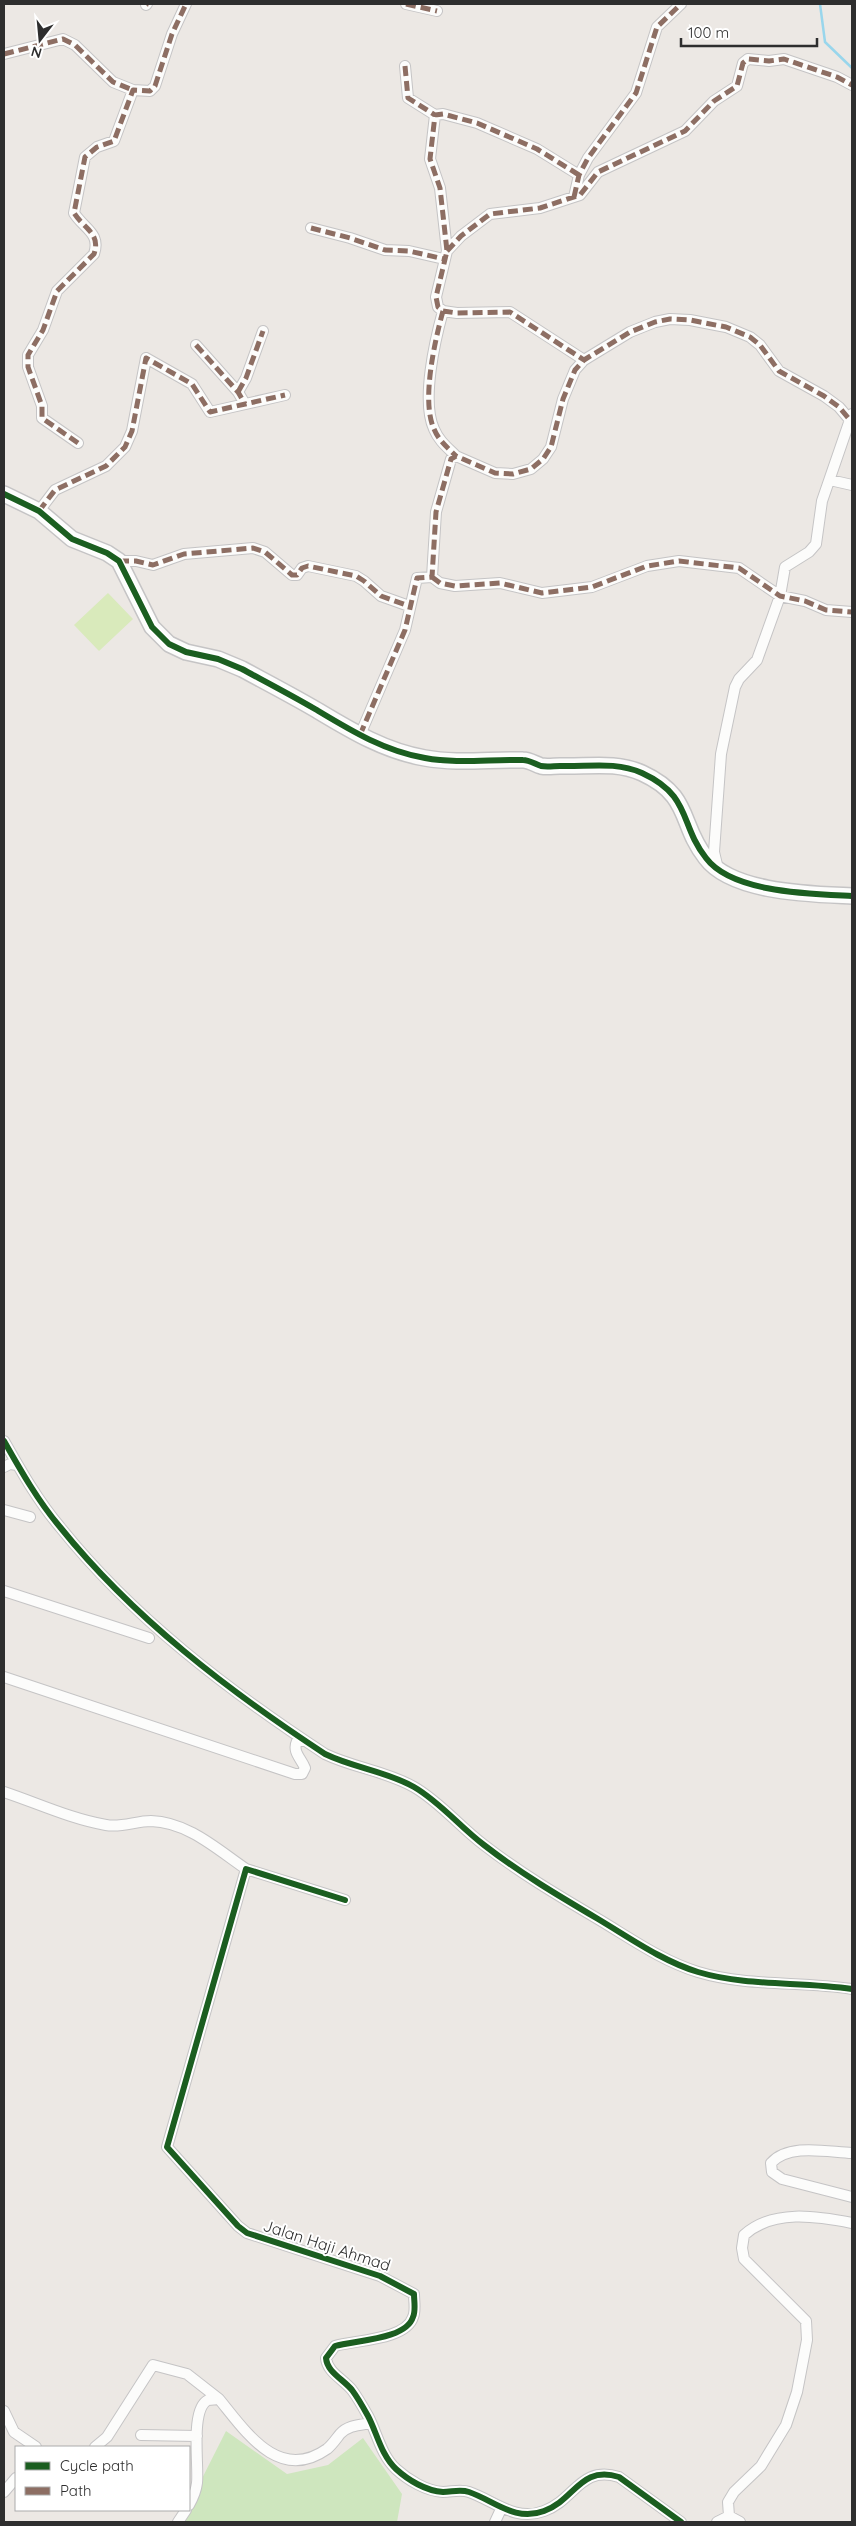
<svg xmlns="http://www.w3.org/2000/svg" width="856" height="2526" font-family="Quicksand,sans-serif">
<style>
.green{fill:#cee6be}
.pitch{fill:#d9eabb}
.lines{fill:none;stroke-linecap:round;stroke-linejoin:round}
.stream{stroke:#99d6ec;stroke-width:2.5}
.street-casing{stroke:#c5c4c5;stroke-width:12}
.secondary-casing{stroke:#c5c4c5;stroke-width:18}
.street{stroke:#fcfcfb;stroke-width:10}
.secondary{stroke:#fcfcfb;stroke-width:15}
.quiet{stroke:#8d6e63;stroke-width:5;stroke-dasharray:10 5;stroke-linecap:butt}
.cycleway-casing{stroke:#fff;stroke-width:9}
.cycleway{stroke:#1b5e20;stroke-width:6}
.labels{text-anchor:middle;stroke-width:4;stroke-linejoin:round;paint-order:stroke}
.street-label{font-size:16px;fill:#2e2e2e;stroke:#fff}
</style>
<rect width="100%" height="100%" fill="#ece8e4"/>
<path class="green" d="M 226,2431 L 287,2474 L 328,2465 L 363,2438 L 402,2494 L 397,2522 L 180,2522 Z"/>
<path class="pitch" d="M 108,593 L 133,619 L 99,651 L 74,625 Z"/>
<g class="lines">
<path class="stream" d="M 820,4 L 825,42 L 852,68"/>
<g class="street-casing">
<path id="street" d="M 406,4 L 437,11
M 146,5 L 147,4
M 4,54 L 63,39 L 75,45 L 113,82 L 133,90
M 405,66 L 408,98 L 435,115
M 579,175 L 537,149 L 477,123 L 443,114 L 435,115 L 430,159 L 440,188 L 447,251 L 436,297 L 438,307 L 443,311 L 457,313 L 510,312 L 584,360
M 574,197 L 579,175 L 588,158 L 636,93 L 657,27 L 681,4
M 311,228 L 350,238 L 385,250 L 409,251 L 444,259
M 447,251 L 461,236 L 490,214 L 540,208 L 580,195 L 598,172 L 685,131 L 714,101 L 737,86 L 743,63 L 748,59 L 769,61 L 784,59 L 837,77 L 852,85
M 443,311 C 435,340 421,401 434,429 C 439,441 447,447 456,456
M 196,345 L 238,392 L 245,404
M 238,392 L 246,378 L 263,331
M 78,443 L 42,418 L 42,406 L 28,367 L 28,355 L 43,330 L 57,291 L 94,254 C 101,233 84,229 74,213 L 85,157 L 97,147 L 114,141 L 133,90 L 150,91 L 155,86 L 172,34 L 186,4
M 830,480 L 852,485
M 39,511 L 55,490 L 106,466 L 125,447 L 132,431 L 146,358 L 192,384 L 210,412 L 285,395
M 119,561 L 136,561 L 153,565 L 184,554 L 253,548 L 265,552 L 292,575 L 297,575 L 302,568 L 308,566 L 356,576 L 364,581 L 381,596 L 409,606
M 432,577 L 440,583 L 455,586 L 500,583 L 542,593 L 592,587 L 647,566 L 679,561 L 739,568 L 780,596 L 805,601 L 826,610 L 852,612
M 360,735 L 405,630 L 417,578 L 432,577 L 436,512 L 451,459 L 456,456 L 495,473 L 513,474 L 531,469 L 543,459 L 551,447 L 563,399 L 575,370 L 584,360 L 630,332 L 655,322 L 670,319 L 690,320 L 726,327 L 750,337 L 760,345 L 779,371 L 824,396 L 839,407 L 850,420
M 718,869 L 714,852 L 721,754 L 735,687 L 739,679 L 757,660 L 780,596 L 785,567 L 809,552 L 816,544 L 822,501 L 852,414
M 4,1441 C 21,1471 38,1501 60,1527 C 133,1618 229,1691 325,1754 C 354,1768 386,1771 414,1787 C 440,1802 460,1827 484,1845 C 520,1873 559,1896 598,1919 C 630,1938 662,1961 698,1972 C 748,1987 801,1981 852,1989
M 4,1467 L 10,1464 L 17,1465
M 4,1510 L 30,1517
M 4,1591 L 149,1638
M 4,1677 L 295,1774 L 302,1774 L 305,1768 C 301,1758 292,1752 297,1741 L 305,1741
M 4,1792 C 37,1803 71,1819 106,1825 C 121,1828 136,1821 151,1821 C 188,1822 218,1850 246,1869
M 345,1900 L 246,1869 L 167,2147 L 238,2226 L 247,2233 L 380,2276 L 414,2294 C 414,2301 416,2311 413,2317 C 406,2340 355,2340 335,2346 L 326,2358 C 327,2372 343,2379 352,2390 C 358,2398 363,2407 368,2416 C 377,2433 381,2455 396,2469 C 408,2480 426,2491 443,2492 C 452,2492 460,2489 469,2492 C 495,2501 515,2522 544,2511 C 575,2500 580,2465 619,2477 L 681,2522
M 852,2153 C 827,2152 789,2143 771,2163 L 772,2172 L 782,2179 L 852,2197
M 4,2411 L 14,2432 L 36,2447
M 141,2435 L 197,2436
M 95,2447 L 107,2437 L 153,2365 L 187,2374 L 219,2399
M 4,2492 L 16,2478
M 189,2505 C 193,2498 196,2491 197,2483 C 199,2465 190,2409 208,2400 L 219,2399 C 246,2432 279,2483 327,2449 C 332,2445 336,2439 340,2434 C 348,2425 360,2425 371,2423
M 729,2516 L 728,2502 L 734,2492 L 761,2466 L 786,2425 L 797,2392 L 807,2340 L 806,2321 L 744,2259 L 742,2248 L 744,2235 C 773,2209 816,2216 852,2223
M 178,2522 L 186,2510
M 495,2522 L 501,2509
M 717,2522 L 729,2516 L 740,2522"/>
</g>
<g class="secondary-casing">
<path id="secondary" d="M 4,494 L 39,511 L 72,539 L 107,553 L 119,561 L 152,627 L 169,644 L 186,652 L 218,659 L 242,669 C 266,682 291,695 315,709 C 350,730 384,751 425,758 C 457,764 491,759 523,760 C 529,760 535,764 541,766 C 547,767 554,766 560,766 C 588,767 615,761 642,773 C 692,796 679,824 706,858 C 732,893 812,894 852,896"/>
</g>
<use href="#street" class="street"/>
<use href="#secondary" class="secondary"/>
<path class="quiet" d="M 406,4 L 437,11
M 146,5 L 147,4
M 4,54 L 63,39 L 75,45 L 113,82 L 133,90
M 405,66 L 408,98 L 435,115
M 579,175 L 537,149 L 477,123 L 443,114 L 435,115 L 430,159 L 440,188 L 447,251 L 436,297 L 438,307 L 443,311 L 457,313 L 510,312 L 584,360
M 574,197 L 579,175 L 588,158 L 636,93 L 657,27 L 681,4
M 311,228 L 350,238 L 385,250 L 409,251 L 444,259
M 447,251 L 461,236 L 490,214 L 540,208 L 580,195 L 598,172 L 685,131 L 714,101 L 737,86 L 743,63 L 748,59 L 769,61 L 784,59 L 837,77 L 852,85
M 443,311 C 435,340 421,401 434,429 C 439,441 447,447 456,456
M 196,345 L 238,392 L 245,404
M 238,392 L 246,378 L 263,331
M 78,443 L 42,418 L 42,406 L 28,367 L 28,355 L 43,330 L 57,291 L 94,254 C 101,233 84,229 74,213 L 85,157 L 97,147 L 114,141 L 133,90 L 150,91 L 155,86 L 172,34 L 186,4
M 39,511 L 55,490 L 106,466 L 125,447 L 132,431 L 146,358 L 192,384 L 210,412 L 285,395
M 119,561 L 136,561 L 153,565 L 184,554 L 253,548 L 265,552 L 292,575 L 297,575 L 302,568 L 308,566 L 356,576 L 364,581 L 381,596 L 409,606
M 432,577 L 440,583 L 455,586 L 500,583 L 542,593 L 592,587 L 647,566 L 679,561 L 739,568 L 780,596 L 805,601 L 826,610 L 852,612
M 360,735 L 405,630 L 417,578 L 432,577 L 436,512 L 451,459 L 456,456 L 495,473 L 513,474 L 531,469 L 543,459 L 551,447 L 563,399 L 575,370 L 584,360 L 630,332 L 655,322 L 670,319 L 690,320 L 726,327 L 750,337 L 760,345 L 779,371 L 824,396 L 839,407 L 850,420"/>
<g class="cycleway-casing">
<path id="cycleway" d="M 4,494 L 39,511 L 72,539 L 107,553 L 119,561 L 152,627 L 169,644 L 186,652 L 218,659 L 242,669 C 266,682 291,695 315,709 C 350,730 384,751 425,758 C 457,764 491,759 523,760 C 529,760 535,764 541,766 C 547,767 554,766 560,766 C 588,767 615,761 642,773 C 692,796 679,824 706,858 C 732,893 812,894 852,896
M 4,1441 C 21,1471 38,1501 60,1527 C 133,1618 229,1691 325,1754 C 354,1768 386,1771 414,1787 C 440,1802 460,1827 484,1845 C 520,1873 559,1896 598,1919 C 630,1938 662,1961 698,1972 C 748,1987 801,1981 852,1989
M 345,1900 L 246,1869 L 167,2147 L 238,2226 L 247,2233 L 380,2276 L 414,2294 C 414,2301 416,2311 413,2317 C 406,2340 355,2340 335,2346 L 326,2358 C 327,2372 343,2379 352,2390 C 358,2398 363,2407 368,2416 C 377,2433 381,2455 396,2469 C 408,2480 426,2491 443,2492 C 452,2492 460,2489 469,2492 C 495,2501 515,2522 544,2511 C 575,2500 580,2465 619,2477 L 681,2522"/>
</g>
<use href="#cycleway" class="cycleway"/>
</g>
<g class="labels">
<g class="street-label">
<text transform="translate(327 2245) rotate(18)" y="6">Jalan Haji Ahmad</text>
</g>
</g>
<rect width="856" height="2526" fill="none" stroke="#2e2e2e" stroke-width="10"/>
<rect x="15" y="2446" width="175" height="65" fill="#ffffff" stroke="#ababab"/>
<rect x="25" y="2462" width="25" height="8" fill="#1b5e20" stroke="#ababab"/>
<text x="60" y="2471" font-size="15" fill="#2e2e2e">Cycle path</text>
<rect x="25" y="2487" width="25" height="8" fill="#8d6e63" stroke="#ababab"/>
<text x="60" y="2496" font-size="15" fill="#2e2e2e">Path</text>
<g transform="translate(40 40) rotate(196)" stroke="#ffffff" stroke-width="4" paint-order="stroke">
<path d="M0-4L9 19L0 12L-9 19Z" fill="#2e2e2e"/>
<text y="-8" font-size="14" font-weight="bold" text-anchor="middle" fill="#2e2e2e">N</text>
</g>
<path d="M681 38v8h136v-8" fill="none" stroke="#2e2e2e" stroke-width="2.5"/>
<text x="688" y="38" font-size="15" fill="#2e2e2e" stroke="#ffffff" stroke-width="4" paint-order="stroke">100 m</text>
</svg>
